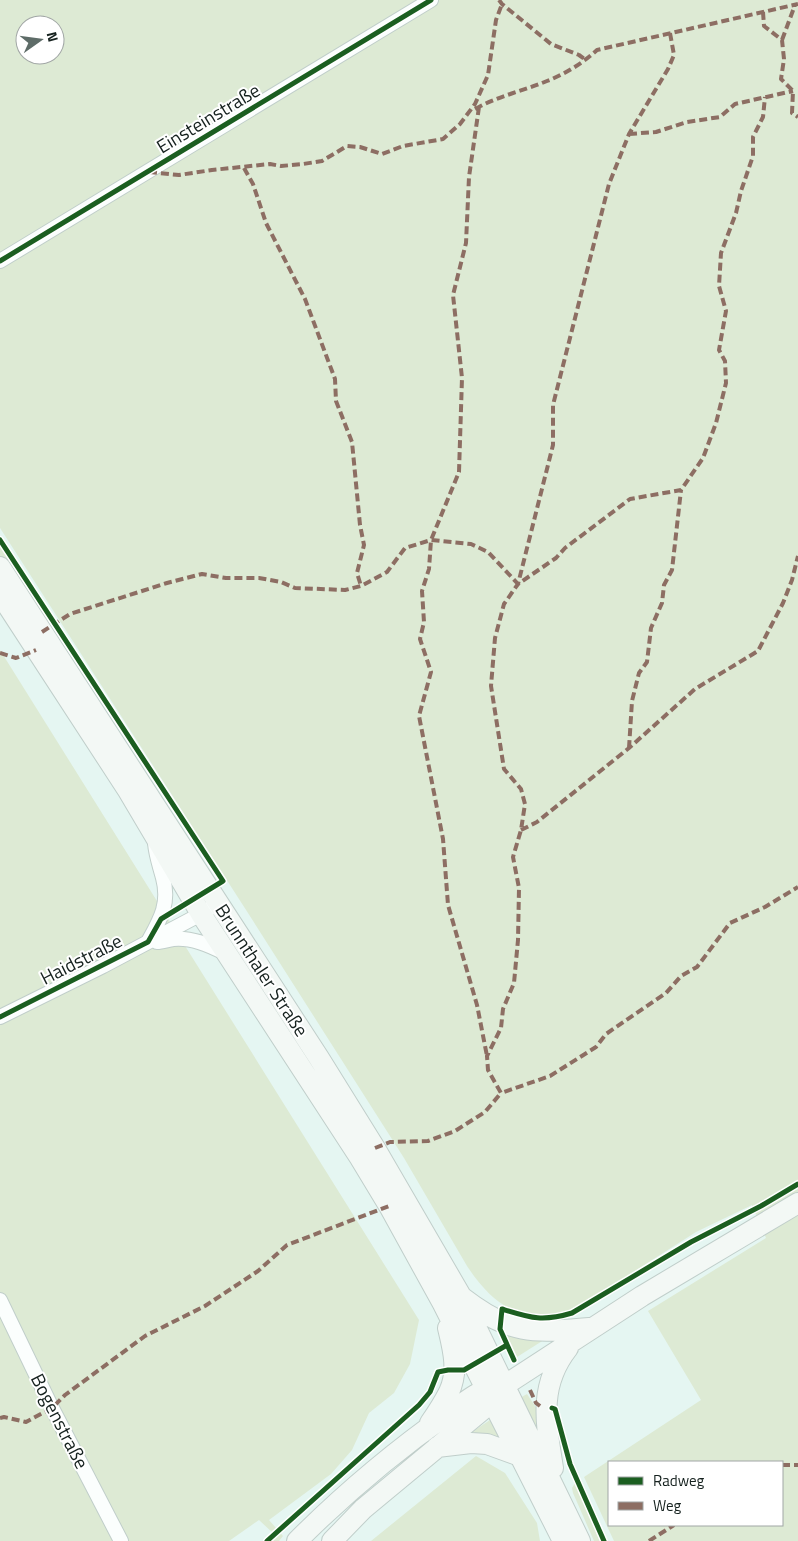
<svg xmlns="http://www.w3.org/2000/svg" width="798" height="1541" font-family="'Titillium Web',sans-serif">
<style>
.green{fill:#ddead4;fill-rule:evenodd}
.lines{fill:none;stroke-linecap:round;stroke-linejoin:round}
.street-casing{stroke:#c0ceca;stroke-width:16}
.secondary-casing{stroke:#c0ceca;stroke-width:22}
.street{stroke:#fbfefd;stroke-width:14}
.secondary{stroke:#f3f8f5;stroke-width:20}
.quiet{stroke:#8d6e63;stroke-width:4;stroke-dasharray:8 4;stroke-linecap:butt}
.cycleway-casing{stroke:#fff;stroke-width:8}
.cycleway{stroke:#1b5e20;stroke-width:5}
.labels{text-anchor:middle;stroke-width:4;stroke-linejoin:round;paint-order:stroke}
.street-label{font-size:19px;fill:#15211e;stroke:#fff}
</style>
<rect width="100%" height="100%" fill="#e5f6f2"/>
<path class="green" d="M 0,0 L 798,0 L 798,1541 L 614,1541 L 584,1477 L 701,1400 L 648,1311 L 766,1238 L 752,1205 L 696,1232 L 572,1311 C 521,1323 495,1308 467,1266 L 404,1158 L 248,913 L 0,528 ZM 25,25 L 55,25 L 55,55 L 25,55 ZM 609,1462 L 782,1462 L 782,1525 L 609,1525 Z
M 0,544 L 51,621 L 47,622 L 41,619 L 0,556 Z
M 0,650 L 419,1320 L 410,1364 L 394,1393 L 369,1413 L 352,1450 L 331,1474 L 269,1520 L 283,1536 L 279,1541 L 270,1541 L 275,1535 L 259,1520 L 229,1541 L 0,1541 Z
M 504,1332 L 547,1338 L 517,1357 Z
M 527,1394 L 539,1412 L 540,1436 L 520,1398 Z
M 493,1418 L 505,1439 L 472,1435 L 472,1432 Z
M 476,1456 L 505,1473 L 537,1523 L 540,1541 L 371,1541 Z
M 575,1483 L 600,1541 L 594,1541 L 573,1493 L 572,1488 Z"/>
<g class="lines">
<g class="street-casing">
<path id="street" d="M 0,261 L 431,0
M 148,942 C 160,920 170,904 163,878 C 160,866 156,856 155,843
M 157,942 C 162,942 167,940 173,939 C 191,937 209,945 225,953
M 0,1017 L 103,966 L 201,914 L 218,903
M 0,1300 L 52,1408 L 121,1541"/>
</g>
<g class="secondary-casing">
<path id="secondary" d="M 0,567 L 319,1058 L 375,1148 L 461,1296 L 580,1541
M 0,594 L 127,789 L 201,914 L 360,1158 L 389,1206 L 443,1304 L 563,1541
M 463,1298 C 511,1335 532,1333 590,1328
M 430,1423 C 437,1413 444,1402 449,1392 C 459,1371 453,1349 448,1328
M 437,1447 L 471,1443 L 487,1444 L 520,1456
M 553,1468 C 546,1423 538,1386 568,1348
M 297,1541 C 344,1494 395,1451 449,1413 C 464,1403 479,1389 498,1386
M 332,1541 L 363,1509 L 492,1402 L 505,1385 L 642,1296 L 798,1203"/>
</g>
<use href="#street" class="street"/>
<use href="#secondary" class="secondary"/>
<path class="quiet" d="M 499,0 L 502,4 L 551,44 L 579,55 L 586,60
M 763,12 L 764,26 L 782,40 L 784,59 L 781,79 L 793,91 L 792,113 L 798,117
M 670,33 L 674,55 L 668,69 L 629,134 L 609,184 L 553,405 L 553,445 L 518,584 L 504,604 L 495,638 L 491,686 L 504,769 L 521,789 L 525,804 L 521,830 L 513,857 L 519,888 L 518,940 L 514,983 L 503,1009 L 501,1028 L 487,1056 L 488,1070 L 501,1093 L 550,1076 L 596,1047 L 606,1034 L 666,993 L 681,976 L 697,967 L 730,923 L 765,907 L 798,887
M 782,40 L 795,5
M 479,107 L 469,177 L 466,243 L 453,295 L 462,378 L 459,472 L 431,540 L 429,569 L 422,591 L 424,622 L 420,639 L 431,672 L 419,716 L 443,839 L 448,905 L 477,1005 L 487,1056
M 475,109 C 498,96 523,91 547,81 C 565,74 583,63 597,50 L 798,4
M 629,134 L 656,132 L 687,122 L 720,117 L 735,104 L 793,91
M 244,168 L 253,184 L 266,223 L 305,299 L 335,379 L 336,401 L 352,442 L 360,525 L 364,545 L 357,573 L 361,586
M 149,172 L 179,175 L 212,170 L 270,164 L 281,166 L 303,164 L 322,161 L 347,146 L 360,147 L 382,154 L 403,146 L 443,139 L 460,124 L 475,104 L 488,75 L 496,20 L 502,4
M 42,632 L 70,614 L 167,583 L 202,574 L 226,578 L 259,578 L 281,582 L 295,588 L 345,590 L 361,586 L 387,572 L 405,548 L 431,540 L 471,544 L 488,552 L 518,584 L 556,558 L 565,548 L 630,499 L 681,490 L 703,458 L 716,423 L 726,383 L 725,361 L 719,350 L 726,311 L 719,286 L 721,253 L 736,213 L 741,191 L 753,156 L 753,137 L 763,117 L 765,97
M 0,653 L 16,658 L 36,650
M 629,748 L 632,701 L 639,673 L 647,662 L 651,628 L 662,603 L 664,585 L 672,570 L 681,490
M 521,830 L 537,822 L 629,748 L 695,689 L 758,651 L 783,603 L 792,580 L 798,556
M 375,1148 L 390,1142 L 428,1141 L 455,1131 L 485,1112 L 501,1093
M 530,1390 L 536,1403 L 540,1406
M 0,1418 L 4,1417 L 26,1422 L 52,1408 L 65,1395 L 145,1336 L 205,1306 L 258,1271 L 287,1245 L 389,1206
M 782,1465 L 798,1465
M 649,1541 L 674,1525"/>
<g class="cycleway-casing">
<path id="cycleway" d="M 0,261 L 431,0
M 0,540 L 223,881 L 161,919 L 148,942 L 0,1017
M 514,1360 L 500,1329 L 502,1309 C 531,1318 542,1322 572,1313 L 691,1242 L 761,1206 L 798,1184
M 552,1408 L 555,1409 L 570,1464 L 604,1541
M 267,1541 L 419,1405 L 430,1392 L 438,1372 L 448,1370 L 464,1370 L 507,1345"/>
</g>
<use href="#cycleway" class="cycleway"/>
</g>
<g class="labels">
<g class="street-label">
<text transform="translate(208 118) rotate(-31)" y="7">Einsteinstraße</text>
<text transform="translate(81 959) rotate(-27)" y="7">Haidstraße</text>
<text transform="translate(262 970) rotate(57)" y="7">Brunnthaler Straße</text>
<text transform="translate(60 1421) rotate(63)" y="7">Bogenstraße</text>
</g>
</g>
<rect x="608" y="1461" width="175" height="65" fill="#ffffff" stroke="#a1a6a5"/>
<rect x="618" y="1477" width="25" height="8" fill="#1b5e20" stroke="#a1a6a5"/>
<text x="653" y="1486" font-size="15" fill="#15211e">Radweg</text>
<rect x="618" y="1502" width="25" height="8" fill="#8d6e63" stroke="#a1a6a5"/>
<text x="653" y="1511" font-size="15" fill="#15211e">Weg</text>
<g transform="translate(40 40) rotate(76)"><circle r="24" fill="#ffffff" stroke="#a1a6a5"/>
<path d="M0-4L9 19L0 12L-9 19Z" fill="#5e6c68"/>
<text y="-8" font-size="14" font-weight="bold" text-anchor="middle" fill="#15211e">N</text>
</g>
</svg>
